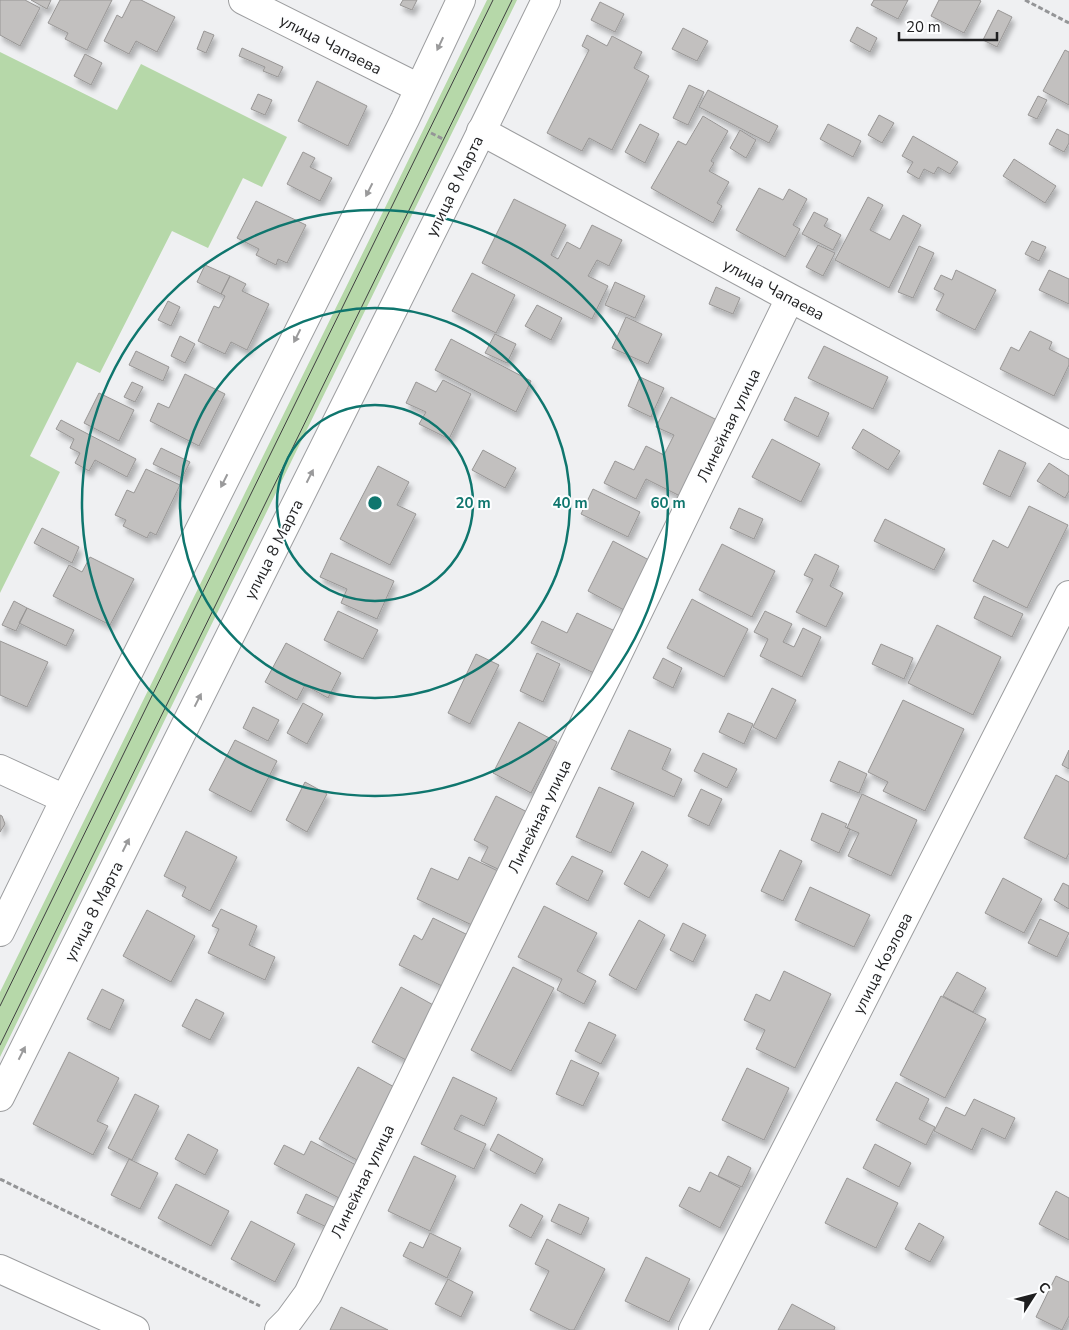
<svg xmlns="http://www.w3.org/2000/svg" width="1069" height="1330" font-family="'Nunito Sans',sans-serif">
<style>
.green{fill:#b6d8a9}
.building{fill:#c2c0bf;stroke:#989695;filter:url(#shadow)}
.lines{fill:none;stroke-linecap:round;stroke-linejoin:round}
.minor-casing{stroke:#9c9d9f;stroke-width:30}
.major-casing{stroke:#9c9d9f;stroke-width:30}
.path{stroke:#949597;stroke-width:3;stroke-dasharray:5 2.5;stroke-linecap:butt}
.minor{stroke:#fff;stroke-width:28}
.major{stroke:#fff;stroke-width:28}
.tram{stroke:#404041;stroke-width:1}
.oneway{fill:#9a9a9b}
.ring{fill:none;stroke:#0f766e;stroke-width:2.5}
.labels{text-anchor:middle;stroke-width:4;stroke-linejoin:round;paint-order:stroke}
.street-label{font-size:16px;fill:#1f1f20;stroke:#fdfeff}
.centre{fill:#0f766e;stroke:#fdfeff;stroke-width:2.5}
.ring-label{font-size:15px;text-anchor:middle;font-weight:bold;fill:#0f766e;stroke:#fdfeff;stroke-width:4;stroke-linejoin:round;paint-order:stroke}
</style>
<defs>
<filter id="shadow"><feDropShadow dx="3" dy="5.5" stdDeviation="2.5" flood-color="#0004"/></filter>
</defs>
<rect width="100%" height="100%" fill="#eff0f2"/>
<path class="green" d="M 487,0 L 517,0 L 0,1057 L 0,992 Z
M 0,52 L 117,110 L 141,64 L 287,137 L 262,187 L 243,178 L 208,248 L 172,231 L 100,373 L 77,362 L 30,456 L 60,472 L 0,593 Z"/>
<path class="building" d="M 0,0 L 25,0 L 40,8 L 20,46 L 0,35 Z
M 31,0 L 51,0 L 47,9 Z
M 60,0 L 112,0 L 87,50 L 65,39 L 68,33 L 48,23 Z
M 131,0 L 141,0 L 175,17 L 157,52 L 136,41 L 129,54 L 104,41 L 117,15 L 122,18 Z
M 403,0 L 417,0 L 412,10 L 400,5 Z
M 874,0 L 908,0 L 898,19 L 871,5 Z
M 939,0 L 979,0 L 981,1 L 964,33 L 931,16 Z
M 600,2 L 624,14 L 615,32 L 591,20 Z
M 998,10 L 1012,17 L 997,47 L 983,40 Z
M 857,27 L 877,38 L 870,52 L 850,41 Z
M 683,28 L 708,41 L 697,61 L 672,49 Z
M 204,31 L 214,35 L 206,53 L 197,49 Z
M 587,35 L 607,46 L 612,36 L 642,52 L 634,68 L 649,76 L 612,150 L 589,138 L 582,151 L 547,133 L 589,50 L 582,46 Z
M 242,48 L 283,67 L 278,77 L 263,71 L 265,67 L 239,56 Z
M 1065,50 L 1069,52 L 1069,105 L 1043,91 Z
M 85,54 L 102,63 L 91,85 L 74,76 Z
M 317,81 L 367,106 L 348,146 L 298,121 Z
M 689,85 L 704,92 L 688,125 L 673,118 Z
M 708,90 L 778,126 L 769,143 L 699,107 Z
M 258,94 L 272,100 L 265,115 L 251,109 Z
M 1038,96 L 1047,100 L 1037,119 L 1028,115 Z
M 879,115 L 894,123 L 882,143 L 868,135 Z
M 703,116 L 728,131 L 711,161 L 714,163 L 709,171 L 729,182 L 717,203 L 722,206 L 713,223 L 651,188 L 678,141 L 686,145 Z
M 640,124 L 659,134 L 645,163 L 625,152 Z
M 828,124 L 861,141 L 853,157 L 820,139 Z
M 1057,129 L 1069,135 L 1069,143 L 1064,152 L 1049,144 Z
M 740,130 L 756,140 L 746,158 L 730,148 Z
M 913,136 L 958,162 L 950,174 L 938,167 L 934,174 L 924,169 L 919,179 L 907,172 L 913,162 L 902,156 Z
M 303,152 L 315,158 L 310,167 L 332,178 L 320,201 L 287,184 Z
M 1014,159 L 1056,186 L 1045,203 L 1003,176 Z
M 759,188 L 783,200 L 789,189 L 807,199 L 793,225 L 800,229 L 785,257 L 736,230 Z
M 868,197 L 883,205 L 870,230 L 890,240 L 903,215 L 921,225 L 889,288 L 835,260 Z
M 514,199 L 566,225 L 551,255 L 558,259 L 567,242 L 580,249 L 592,225 L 622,240 L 609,266 L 597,260 L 588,276 L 608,286 L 592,319 L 482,263 Z
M 256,201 L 306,225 L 287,263 L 278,259 L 276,265 L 256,255 L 259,249 L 237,238 Z
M 814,212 L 828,219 L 824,226 L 841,235 L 833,250 L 802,234 Z
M 1032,241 L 1046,247 L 1039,261 L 1025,254 Z
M 818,245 L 835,253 L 823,276 L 806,267 Z
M 919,246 L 934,253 L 913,298 L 898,292 Z
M 205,265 L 230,276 L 221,294 L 197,282 Z
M 956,270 L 996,290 L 975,330 L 936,310 L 944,294 L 934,289 L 941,275 L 952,280 Z
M 1049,270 L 1069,279 L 1069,304 L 1039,290 Z
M 472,273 L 515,295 L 496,333 L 452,311 Z
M 230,276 L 246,284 L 242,291 L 269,304 L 247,350 L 231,342 L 225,354 L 198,341 L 214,306 L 219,308 L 225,296 L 221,294 Z
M 615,282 L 645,296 L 635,318 L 605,305 Z
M 716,287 L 740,298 L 733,314 L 709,304 Z
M 168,301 L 180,307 L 171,326 L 158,320 Z
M 537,305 L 562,318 L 551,340 L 525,326 Z
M 626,317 L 662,334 L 648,364 L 612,348 Z
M 1030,331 L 1052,342 L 1049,349 L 1069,359 L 1069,365 L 1054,396 L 1000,369 L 1011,347 L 1019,351 Z
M 495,334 L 516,344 L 507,363 L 485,353 Z
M 180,336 L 195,344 L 185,363 L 171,356 Z
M 451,339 L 531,381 L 516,412 L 435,370 Z
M 824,346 L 888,377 L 873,409 L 808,378 Z
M 136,351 L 169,367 L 163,381 L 129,365 Z
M 185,374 L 225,394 L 199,446 L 150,421 L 158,403 L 169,408 Z
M 640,377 L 664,388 L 651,417 L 628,406 Z
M 443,380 L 471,394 L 449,439 L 419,424 L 426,412 L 406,403 L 416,382 L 436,392 Z
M 132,382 L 143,387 L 135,402 L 124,397 Z
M 99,393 L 134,410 L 119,441 L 84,423 Z
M 671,397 L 717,420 L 680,496 L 646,479 L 636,499 L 604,483 L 615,461 L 634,470 L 646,446 L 664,455 L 674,435 L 656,427 Z
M 795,397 L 829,413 L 818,437 L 784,420 Z
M 61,420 L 136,459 L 127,477 L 95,460 L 89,471 L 75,463 L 80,453 L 70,448 L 74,439 L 56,429 Z
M 863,429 L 900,451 L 888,470 L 852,448 Z
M 772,439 L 820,464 L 801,502 L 752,477 Z
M 161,448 L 190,462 L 182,478 L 153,464 Z
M 483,450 L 516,468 L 505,488 L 472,470 Z
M 999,450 L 1026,463 L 1010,497 L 983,484 Z
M 1049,463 L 1069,476 L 1069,491 L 1065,498 L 1037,481 Z
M 378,466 L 409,482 L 397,505 L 416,514 L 390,565 L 340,539 Z
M 146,469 L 180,485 L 156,535 L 150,532 L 147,538 L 123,526 L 126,520 L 115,515 L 127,490 L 134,493 Z
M 593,489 L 640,512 L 628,537 L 581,514 Z
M 1029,506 L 1068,525 L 1027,608 L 973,581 L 993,540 L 1008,548 Z
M 739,508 L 763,519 L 754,539 L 730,528 Z
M 885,519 L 945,549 L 934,570 L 874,541 Z
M 42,528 L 79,547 L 72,563 L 34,543 Z
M 613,541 L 649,560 L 624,610 L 588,591 Z
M 722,544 L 775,571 L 752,617 L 699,590 Z
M 331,553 L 394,581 L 377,619 L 341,603 L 347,589 L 320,577 Z
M 815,554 L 839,566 L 830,586 L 843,593 L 826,627 L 796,612 L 813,579 L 804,575 Z
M 90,557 L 134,579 L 110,625 L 53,596 L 69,565 L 82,572 Z
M 984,596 L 1023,614 L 1012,637 L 974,618 Z
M 692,599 L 748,629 L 724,677 L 667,648 Z
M 14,601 L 27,608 L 16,631 L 2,625 Z
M 27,608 L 74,630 L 66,646 L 19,623 Z
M 338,611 L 378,630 L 363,659 L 324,640 Z
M 765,611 L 792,624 L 783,642 L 794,647 L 803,628 L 821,637 L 802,677 L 760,656 L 768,639 L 754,632 Z
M 577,613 L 615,631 L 594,673 L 531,643 L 542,621 L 567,633 Z
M 937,625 L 1001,657 L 973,715 L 908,683 Z
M 0,641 L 48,662 L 27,707 L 0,695 Z
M 286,643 L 341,673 L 328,698 L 305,685 L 297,700 L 265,682 Z
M 881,644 L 913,658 L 904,679 L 872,664 Z
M 537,653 L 560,664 L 543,702 L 520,691 Z
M 476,654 L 499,665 L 470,724 L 448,713 Z
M 663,658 L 682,668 L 673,688 L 653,678 Z
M 772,688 L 796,700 L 776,739 L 753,727 Z
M 903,700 L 964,729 L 925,811 L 883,791 L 888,782 L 868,772 Z
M 303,703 L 323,714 L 307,744 L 287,733 Z
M 253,707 L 279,720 L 268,741 L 243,728 Z
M 728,713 L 753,724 L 744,744 L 719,732 Z
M 519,722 L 557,742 L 531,793 L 493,773 Z
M 629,730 L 671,749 L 662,769 L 682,779 L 674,797 L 611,769 Z
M 235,740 L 277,761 L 251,812 L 209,790 Z
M 1069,750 L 1069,769 L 1062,765 Z
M 703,753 L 737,769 L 727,788 L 694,771 Z
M 839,761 L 867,774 L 859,793 L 830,781 Z
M 1056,775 L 1069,782 L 1069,853 L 1066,859 L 1024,838 Z
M 305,782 L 327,794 L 307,832 L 286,820 Z
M 599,787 L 634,803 L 611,853 L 576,837 Z
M 701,789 L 722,799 L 709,826 L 688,816 Z
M 862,794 L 917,820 L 891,876 L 848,856 L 859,833 L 847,828 Z
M 496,796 L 531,814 L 502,871 L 481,861 L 488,847 L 474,840 Z
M 822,813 L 847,824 L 845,827 L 850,829 L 839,853 L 811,840 Z
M 0,815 L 2,816 L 5,824 L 0,832 Z
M 186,831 L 237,857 L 210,911 L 182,896 L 186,887 L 164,876 Z
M 780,850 L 802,861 L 783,901 L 761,891 Z
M 642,851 L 668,865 L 649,898 L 624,884 Z
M 572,856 L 603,871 L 588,901 L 556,884 Z
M 469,857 L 500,872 L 474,926 L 417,899 L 431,868 L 458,880 Z
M 1003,878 L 1042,899 L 1024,933 L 985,913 Z
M 1063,883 L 1069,886 L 1069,909 L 1054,900 Z
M 810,887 L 870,915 L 854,947 L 795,920 Z
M 544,906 L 597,933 L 577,971 L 596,981 L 584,1004 L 557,990 L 562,979 L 518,957 Z
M 221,909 L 257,926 L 249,945 L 275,957 L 265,980 L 208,953 L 219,929 L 212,926 Z
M 147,910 L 195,936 L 171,982 L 123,956 Z
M 433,918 L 470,936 L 444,987 L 399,965 L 414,935 L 422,940 Z
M 1040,919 L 1069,933 L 1057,957 L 1028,943 Z
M 639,920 L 665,935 L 636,990 L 609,975 Z
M 683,923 L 706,935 L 693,962 L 670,950 Z
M 513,967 L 554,988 L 511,1071 L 471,1050 Z
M 784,971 L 831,994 L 795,1068 L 756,1049 L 765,1030 L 744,1020 L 756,994 L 770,1001 Z
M 957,972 L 986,988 L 973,1012 L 943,996 Z
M 401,987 L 435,1006 L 406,1060 L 372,1042 Z
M 102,989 L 124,1000 L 110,1030 L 87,1019 Z
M 941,996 L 986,1019 L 945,1098 L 900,1075 Z
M 196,999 L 224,1013 L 210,1040 L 182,1026 Z
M 589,1022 L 616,1035 L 601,1064 L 575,1051 Z
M 69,1052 L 119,1078 L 97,1121 L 108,1126 L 93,1155 L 33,1124 Z
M 571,1060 L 599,1073 L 583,1106 L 556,1094 Z
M 358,1067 L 396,1088 L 357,1160 L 319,1139 Z
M 747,1068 L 789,1088 L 764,1140 L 722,1120 Z
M 453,1077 L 497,1098 L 484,1126 L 461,1115 L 454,1129 L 486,1144 L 474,1169 L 421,1144 Z
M 896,1082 L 929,1099 L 919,1119 L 935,1127 L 926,1145 L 876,1120 Z
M 135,1094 L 159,1106 L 132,1160 L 108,1148 Z
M 974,1099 L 1015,1118 L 1005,1139 L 982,1128 L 972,1150 L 934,1131 L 946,1107 L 965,1116 Z
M 188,1134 L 218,1150 L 205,1175 L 175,1159 Z
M 498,1134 L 543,1159 L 535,1174 L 490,1150 Z
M 311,1141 L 356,1165 L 339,1198 L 274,1164 L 284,1145 L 304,1155 Z
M 875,1144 L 911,1163 L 899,1187 L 863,1168 Z
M 414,1156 L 456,1176 L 430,1231 L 388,1211 Z
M 728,1156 L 751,1168 L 742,1187 L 718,1176 Z
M 129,1159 L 158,1173 L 140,1209 L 111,1195 Z
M 710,1172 L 740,1188 L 720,1228 L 679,1206 L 689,1187 L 700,1192 Z
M 847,1178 L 898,1203 L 876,1248 L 825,1223 Z
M 176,1184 L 229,1211 L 211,1246 L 158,1218 Z
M 1056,1191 L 1069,1198 L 1069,1240 L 1039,1224 Z
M 306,1194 L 344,1212 L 335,1231 L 297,1213 Z
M 521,1204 L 543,1216 L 531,1238 L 509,1226 Z
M 559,1204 L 589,1218 L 581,1235 L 551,1221 Z
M 251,1221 L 295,1244 L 275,1282 L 231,1259 Z
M 919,1223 L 944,1237 L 930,1262 L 905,1249 Z
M 430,1233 L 461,1248 L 447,1278 L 403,1256 L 410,1242 L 423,1248 Z
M 547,1239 L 605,1269 L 574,1330 L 570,1330 L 530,1310 L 549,1271 L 535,1264 Z
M 646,1257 L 690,1279 L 669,1322 L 625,1301 Z
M 1056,1276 L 1069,1282 L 1069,1316 L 1062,1330 L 1036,1317 Z
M 448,1279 L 473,1292 L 461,1317 L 435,1304 Z
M 792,1304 L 835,1327 L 834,1330 L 778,1330 Z
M 341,1307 L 388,1330 L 330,1330 Z"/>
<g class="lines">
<g class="minor-casing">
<path id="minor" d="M 243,0 L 419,88
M 481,131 L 790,298 L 1069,445
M 0,769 L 65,799
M 0,1269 L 135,1330
M 279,1330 L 289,1320 L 308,1294 L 790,298
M 693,1330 L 856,1013 L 1069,595"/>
</g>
<g class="major-casing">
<path id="major" d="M 0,932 L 65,799 L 405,119 L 461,0
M 0,1097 L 471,153 L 546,0"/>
</g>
<path class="path" d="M 1025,0 L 1069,23
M 431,133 L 443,139
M 0,1179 L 260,1306"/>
<use href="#minor" class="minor"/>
<use href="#major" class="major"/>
<path class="tram" d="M 0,1006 L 493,0
M 0,1045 L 512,0"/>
</g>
<defs><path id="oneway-solid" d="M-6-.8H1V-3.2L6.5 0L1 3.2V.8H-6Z" transform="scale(1.25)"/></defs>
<g class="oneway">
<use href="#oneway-solid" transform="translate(440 44) rotate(115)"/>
<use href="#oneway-solid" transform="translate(369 190) rotate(117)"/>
<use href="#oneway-solid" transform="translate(297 336) rotate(117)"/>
<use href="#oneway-solid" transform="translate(310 476) rotate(-63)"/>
<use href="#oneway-solid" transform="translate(224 481) rotate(117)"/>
<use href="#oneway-solid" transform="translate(198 700) rotate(-63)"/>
<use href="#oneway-solid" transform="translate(126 845) rotate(-63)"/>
<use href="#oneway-solid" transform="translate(22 1053) rotate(-63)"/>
</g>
<g class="ring">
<circle cx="375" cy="503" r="98"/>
<circle cx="375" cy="503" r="195"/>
<circle cx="375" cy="503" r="293"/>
</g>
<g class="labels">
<g class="street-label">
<text transform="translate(331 44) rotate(27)" y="6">улица Чапаева</text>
<text transform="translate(454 186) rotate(-64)" y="6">улица 8 Марта</text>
<text transform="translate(774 289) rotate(28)" y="6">улица Чапаева</text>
<text transform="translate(728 425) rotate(-64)" y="6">Линейная улица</text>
<text transform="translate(273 549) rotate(-63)" y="6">улица 8 Марта</text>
<text transform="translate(539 816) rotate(-64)" y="6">Линейная улица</text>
<text transform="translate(93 911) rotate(-63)" y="6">улица 8 Марта</text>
<text transform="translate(882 963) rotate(-63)" y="6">улица Козлова</text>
<text transform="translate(362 1181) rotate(-64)" y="6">Линейная улица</text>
</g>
</g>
<circle cx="375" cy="503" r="8" class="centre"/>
<g class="ring-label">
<text x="473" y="508">20 m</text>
<text x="570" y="508">40 m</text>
<text x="668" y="508">60 m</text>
</g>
<g transform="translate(1034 1295) rotate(54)" stroke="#fdfeff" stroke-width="4" paint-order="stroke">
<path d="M0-4L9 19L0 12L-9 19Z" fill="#1f1f20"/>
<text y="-8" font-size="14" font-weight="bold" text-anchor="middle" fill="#1f1f20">С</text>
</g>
<path d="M899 32v8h98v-8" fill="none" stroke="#1f1f20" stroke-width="2.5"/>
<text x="906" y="32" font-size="15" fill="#1f1f20" stroke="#fdfeff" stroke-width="4" paint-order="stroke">20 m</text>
</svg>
